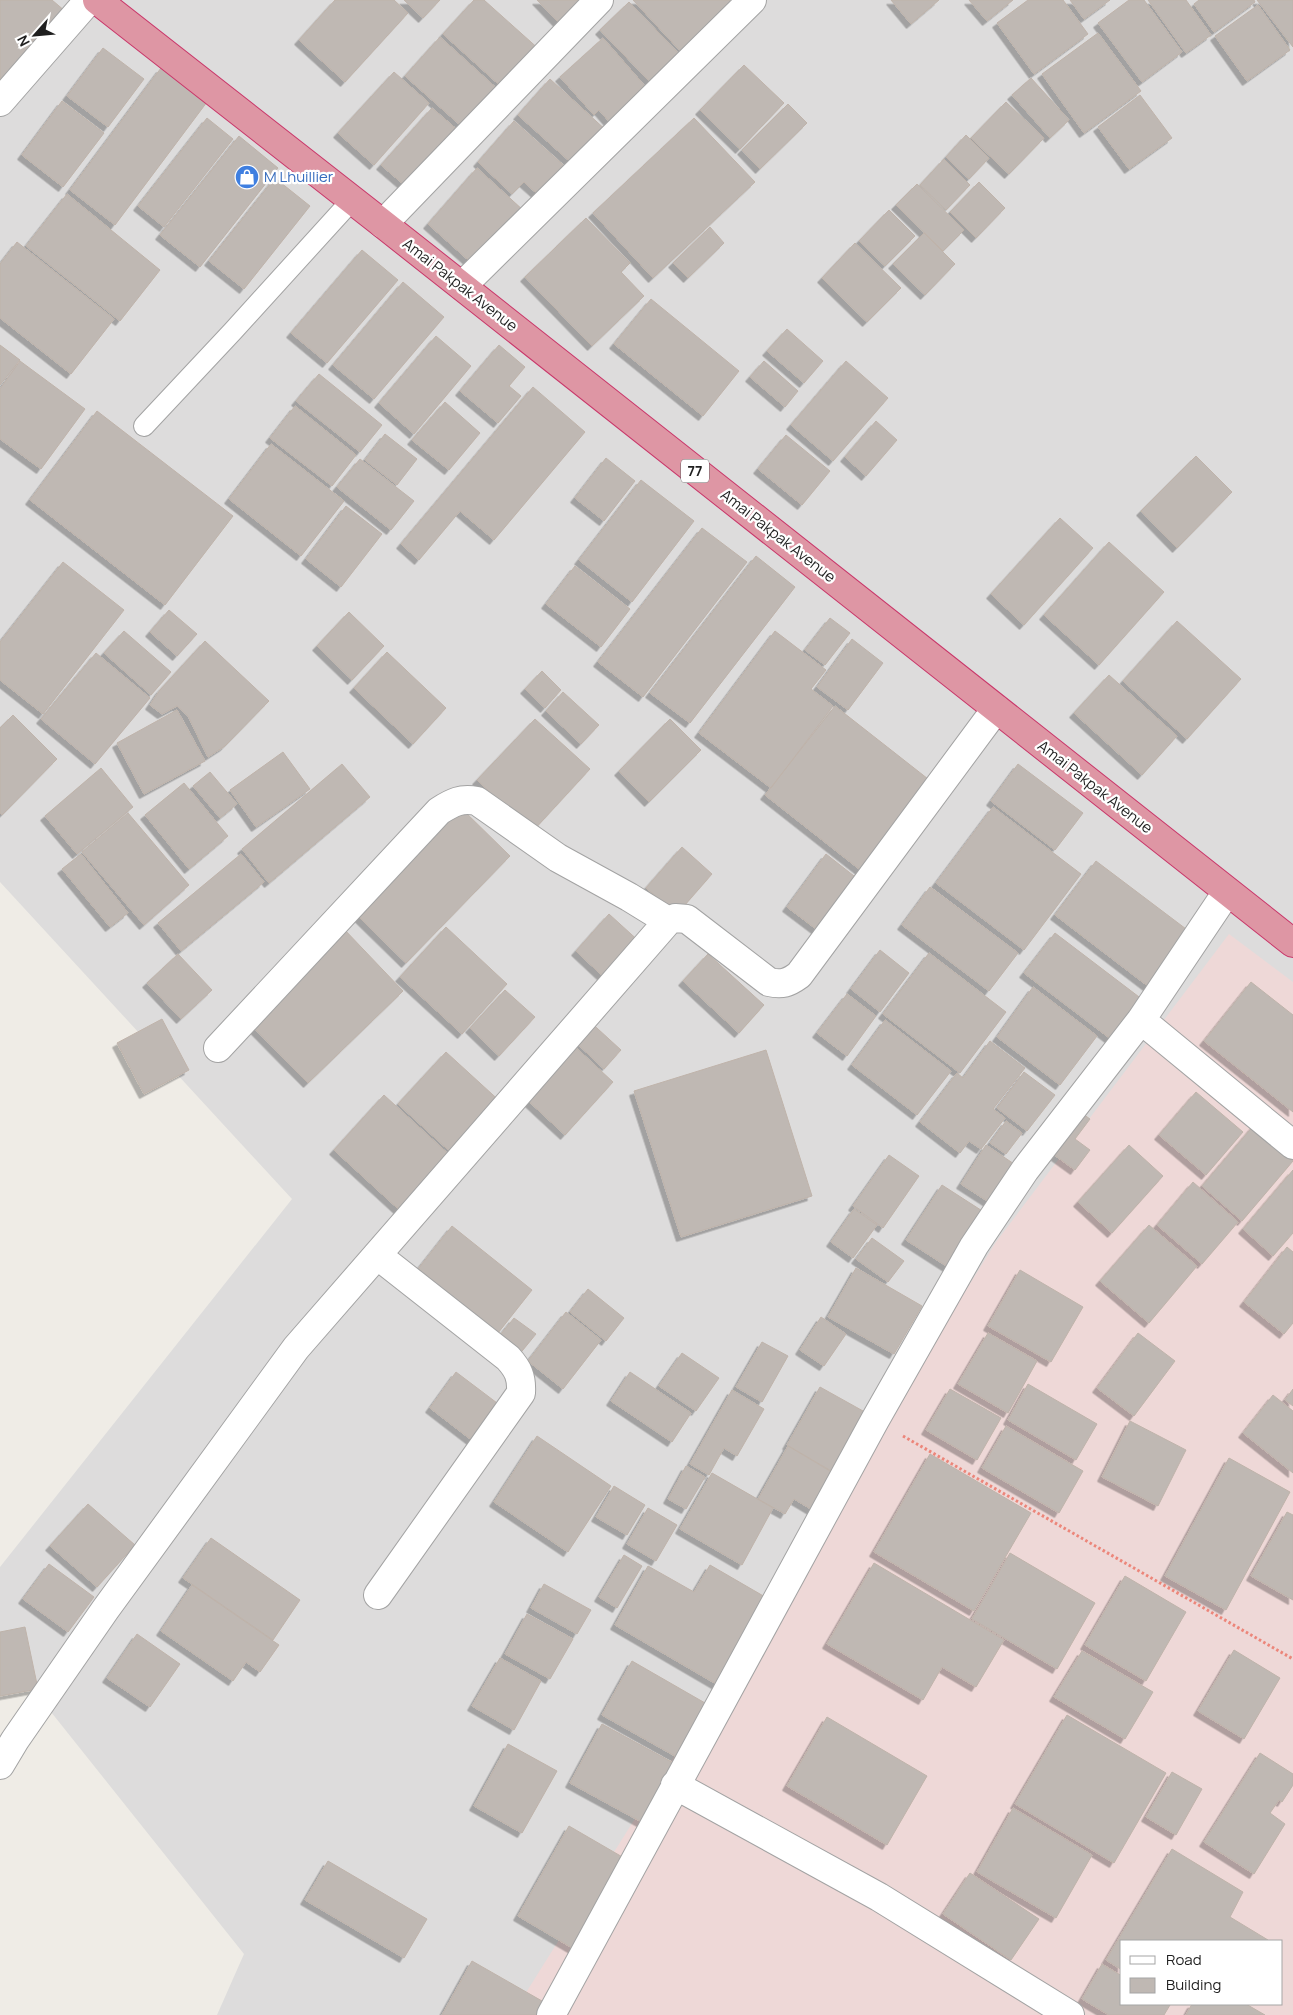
<svg xmlns="http://www.w3.org/2000/svg" width="1293" height="2015" font-family="Manrope,sans-serif">
<style>
.residential{fill:#dddcdc;fill-rule:evenodd}
.commercial{fill:#eed8d7;fill-rule:evenodd}
.building{fill:#bfb8b3;stroke:#bfb3aa;filter:url(#shadow)}
.lines{fill:none;stroke-linecap:round;stroke-linejoin:round}
.lane-casing{stroke:#a3a3a3;stroke-width:22}
.street-casing{stroke:#a3a3a3;stroke-width:30}
.highway-casing{stroke:#c9376a;stroke-width:30}
.path{stroke:#ec867a;stroke-width:3;stroke-dasharray:2.5 2.5;stroke-linecap:butt}
.lane{stroke:#fff;stroke-width:20}
.street{stroke:#fff;stroke-width:28}
.highway{stroke:#de96a4;stroke-width:28}
.labels{text-anchor:middle;stroke-width:4.5;stroke-linejoin:round;paint-order:stroke}
.shield{fill:#fff;stroke:#626262;stroke-width:1}
.shield-label{font-size:14px;font-weight:bold;fill:#1f1f1f}
.shop-label{font-size:15px;fill:#366cbe;stroke:#fff;text-anchor:start}
.street-label{font-size:15px;fill:#1f1f1f;stroke:#fff}
</style>
<defs>
<filter id="shadow"><feDropShadow dx="-4.5" dy="4.5" stdDeviation="0" flood-color="#0004"/></filter>
</defs>
<rect width="100%" height="100%" fill="#efece6"/>
<path class="residential" d="M 0,0 L 1293,0 L 1293,2015 L 217,2015 L 244,1954 L 0,1648 L 0,1567 L 292,1199 L 0,882 ZM 1122,1941 L 1282,1941 L 1282,2004 L 1122,2004 Z"/>
<path class="commercial" d="M 1229,934 L 1293,982 L 1293,2015 L 512,2015 L 996,1242 ZM 1122,1941 L 1282,1941 L 1282,2004 L 1122,2004 Z"/>
<path class="building" d="M 0,0 L 52,0 L 72,17 L 0,101 Z
M 335,0 L 394,0 L 408,13 L 345,82 L 299,40 Z
M 404,0 L 440,0 L 423,18 Z
M 474,0 L 484,0 L 541,51 L 506,91 L 443,34 Z
M 537,0 L 586,0 L 561,25 Z
M 633,0 L 729,0 L 737,8 L 685,56 Z
M 891,0 L 939,0 L 911,24 Z
M 969,0 L 1013,0 L 987,21 Z
M 1028,0 L 1063,0 L 1088,34 L 1034,74 L 997,23 Z
M 1070,0 L 1110,0 L 1084,19 Z
M 1129,0 L 1144,0 L 1182,52 L 1142,82 L 1098,23 Z
M 1148,0 L 1186,0 L 1211,35 L 1186,53 Z
M 1199,0 L 1254,0 L 1255,2 L 1214,32 L 1194,4 Z
M 1257,0 L 1293,0 L 1293,47 Z
M 629,2 L 683,58 L 654,86 L 600,30 Z
M 1258,5 L 1290,50 L 1247,81 L 1215,36 Z
M 1098,33 L 1141,91 L 1084,133 L 1042,74 Z
M 440,37 L 503,94 L 468,132 L 405,76 Z
M 603,38 L 651,93 L 613,126 L 599,110 L 594,115 L 560,77 Z
M 103,48 L 144,79 L 108,127 L 67,96 Z
M 744,65 L 784,103 L 740,149 L 700,110 Z
M 161,68 L 207,102 L 115,225 L 70,190 Z
M 394,72 L 429,103 L 374,165 L 338,133 Z
M 1031,78 L 1069,120 L 1050,138 L 1012,95 Z
M 550,79 L 608,132 L 577,168 L 518,115 Z
M 1140,95 L 1172,138 L 1129,169 L 1098,127 Z
M 62,101 L 104,133 L 63,187 L 22,155 Z
M 1006,102 L 1044,138 L 1009,174 L 971,138 Z
M 788,104 L 807,123 L 760,169 L 742,150 Z
M 432,108 L 461,133 L 410,190 L 381,165 Z
M 207,118 L 233,139 L 164,227 L 138,206 Z
M 694,118 L 755,182 L 653,278 L 593,213 Z
M 514,121 L 570,171 L 544,200 L 524,182 L 512,194 L 478,162 Z
M 966,135 L 989,158 L 969,179 L 946,157 Z
M 239,136 L 278,168 L 200,267 L 160,235 Z
M 944,159 L 970,185 L 946,210 L 920,185 Z
M 477,168 L 524,211 L 476,267 L 428,224 Z
M 275,178 L 310,206 L 244,289 L 209,261 Z
M 979,182 L 1005,208 L 976,238 L 950,212 Z
M 917,184 L 964,230 L 943,251 L 896,205 Z
M 67,194 L 160,270 L 120,321 L 26,246 Z
M 889,210 L 915,236 L 885,266 L 859,241 Z
M 586,218 L 630,263 L 621,272 L 644,296 L 592,346 L 525,277 Z
M 710,227 L 724,243 L 688,278 L 673,263 Z
M 924,233 L 955,264 L 925,295 L 893,264 Z
M 17,242 L 114,319 L 71,374 L 0,318 L 0,264 Z
M 855,243 L 901,288 L 867,322 L 822,278 Z
M 362,250 L 398,280 L 327,363 L 291,333 Z
M 403,282 L 444,317 L 374,399 L 333,365 Z
M 651,299 L 739,371 L 703,416 L 614,344 Z
M 787,329 L 823,361 L 804,383 L 767,351 Z
M 436,336 L 471,366 L 414,434 L 379,403 Z
M 0,345 L 20,360 L 0,385 Z
M 499,345 L 525,367 L 509,386 L 521,396 L 498,423 L 460,391 Z
M 20,361 L 85,409 L 41,469 L 0,439 L 0,389 Z
M 764,361 L 798,391 L 785,407 L 750,377 Z
M 846,361 L 888,398 L 833,461 L 791,425 Z
M 319,374 L 382,425 L 360,452 L 296,401 Z
M 533,387 L 585,432 L 494,540 L 460,511 L 419,560 L 401,544 Z
M 445,402 L 480,433 L 449,470 L 412,440 Z
M 295,406 L 356,455 L 332,486 L 270,438 Z
M 97,411 L 233,516 L 165,605 L 30,500 Z
M 876,421 L 897,440 L 866,476 L 845,457 Z
M 385,434 L 417,459 L 397,485 L 365,460 Z
M 786,435 L 830,471 L 802,505 L 758,469 Z
M 271,444 L 344,501 L 301,556 L 229,499 Z
M 1196,456 L 1232,492 L 1177,548 L 1141,511 Z
M 606,458 L 635,481 L 604,521 L 575,498 Z
M 360,459 L 414,501 L 391,530 L 337,487 Z
M 641,480 L 694,521 L 632,602 L 579,560 Z
M 346,506 L 382,534 L 341,587 L 306,559 Z
M 1060,518 L 1093,548 L 1024,625 L 991,594 Z
M 702,528 L 747,562 L 643,697 L 598,662 Z
M 1109,542 L 1164,592 L 1099,665 L 1044,615 Z
M 756,556 L 795,587 L 690,723 L 650,693 Z
M 63,562 L 124,610 L 43,714 L 0,680 L 0,642 Z
M 575,566 L 630,609 L 601,647 L 546,604 Z
M 169,610 L 197,634 L 177,656 L 150,632 Z
M 349,612 L 384,646 L 352,680 L 317,646 Z
M 830,618 L 850,633 L 825,665 L 805,650 Z
M 1177,621 L 1241,679 L 1187,739 L 1123,681 Z
M 124,631 L 171,672 L 151,695 L 104,653 Z
M 775,631 L 826,670 L 811,689 L 833,706 L 771,788 L 699,733 Z
M 852,639 L 883,663 L 848,710 L 817,687 Z
M 205,641 L 269,701 L 225,746 L 208,757 L 188,716 L 177,706 L 162,714 L 150,705 L 160,690 Z
M 387,652 L 446,708 L 413,744 L 354,688 Z
M 96,653 L 150,698 L 95,764 L 41,719 Z
M 542,671 L 561,690 L 545,708 L 525,689 Z
M 1109,675 L 1177,736 L 1142,775 L 1074,713 Z
M 563,692 L 599,725 L 581,744 L 546,711 Z
M 835,706 L 937,786 L 868,876 L 765,795 Z
M 177,710 L 205,761 L 144,794 L 117,743 Z
M 13,715 L 57,759 L 2,815 L 0,813 L 0,728 Z
M 535,719 L 590,769 L 532,832 L 477,780 Z
M 670,719 L 701,750 L 649,802 L 619,771 Z
M 283,752 L 310,789 L 256,827 L 230,790 Z
M 342,764 L 370,797 L 269,883 L 242,849 Z
M 1018,764 L 1083,813 L 1055,850 L 991,801 Z
M 101,768 L 133,807 L 77,854 L 45,816 Z
M 210,772 L 237,804 L 220,818 L 193,786 Z
M 184,783 L 228,836 L 189,869 L 145,815 Z
M 458,805 L 510,856 L 406,963 L 353,911 Z
M 993,807 L 1081,874 L 1024,950 L 936,883 Z
M 128,813 L 189,885 L 144,925 L 82,852 Z
M 682,847 L 712,874 L 677,914 L 646,888 Z
M 81,854 L 128,913 L 110,927 L 62,869 Z
M 241,854 L 264,882 L 181,951 L 158,923 Z
M 826,854 L 863,883 L 824,935 L 787,907 Z
M 1096,861 L 1194,935 L 1153,990 L 1055,915 Z
M 930,887 L 1018,953 L 989,991 L 902,925 Z
M 609,914 L 642,944 L 608,981 L 576,951 Z
M 446,927 L 507,984 L 462,1034 L 400,977 Z
M 343,928 L 403,991 L 308,1083 L 248,1022 Z
M 1055,933 L 1147,1003 L 1116,1043 L 1024,973 Z
M 880,950 L 909,973 L 880,1012 L 851,989 Z
M 929,953 L 1006,1012 L 960,1073 L 883,1014 Z
M 178,954 L 212,990 L 181,1019 L 147,983 Z
M 708,954 L 764,1005 L 739,1033 L 683,981 Z
M 1251,982 L 1293,1015 L 1293,1112 L 1204,1041 Z
M 1033,987 L 1097,1036 L 1060,1085 L 997,1037 Z
M 505,990 L 535,1017 L 499,1056 L 470,1028 Z
M 847,994 L 876,1016 L 847,1056 L 817,1033 Z
M 586,1018 L 621,1050 L 604,1069 L 569,1036 Z
M 162,1019 L 189,1070 L 144,1094 L 117,1043 Z
M 885,1020 L 951,1071 L 917,1115 L 852,1065 Z
M 990,1041 L 1025,1068 L 993,1109 L 1005,1118 L 981,1149 L 969,1141 L 960,1153 L 920,1122 L 957,1073 L 963,1078 Z
M 571,1043 L 613,1082 L 565,1135 L 523,1096 Z
M 766,1050 L 812,1196 L 681,1237 L 634,1091 Z
M 446,1052 L 504,1105 L 456,1157 L 398,1104 Z
M 1024,1072 L 1055,1095 L 1027,1131 L 997,1108 Z
M 1196,1092 L 1243,1132 L 1206,1175 L 1159,1135 Z
M 384,1095 L 456,1161 L 406,1216 L 334,1150 Z
M 1076,1109 L 1090,1119 L 1075,1139 L 1090,1150 L 1075,1170 L 1046,1149 Z
M 1006,1121 L 1022,1133 L 1006,1154 L 990,1143 Z
M 1255,1124 L 1293,1156 L 1293,1161 L 1242,1221 L 1202,1186 Z
M 986,1145 L 1023,1170 L 998,1208 L 961,1184 Z
M 1129,1145 L 1163,1176 L 1112,1233 L 1078,1202 Z
M 889,1155 L 919,1176 L 883,1228 L 853,1206 Z
M 1293,1170 L 1293,1233 L 1273,1256 L 1243,1229 Z
M 1193,1182 L 1238,1222 L 1202,1264 L 1157,1225 Z
M 942,1185 L 987,1214 L 951,1269 L 906,1240 Z
M 854,1209 L 877,1225 L 853,1258 L 831,1242 Z
M 1149,1225 L 1197,1266 L 1149,1323 L 1100,1281 Z
M 452,1226 L 532,1290 L 498,1333 L 418,1269 Z
M 872,1238 L 904,1261 L 888,1282 L 856,1259 Z
M 1287,1247 L 1293,1252 L 1293,1323 L 1284,1334 L 1244,1302 Z
M 856,1268 L 922,1306 L 894,1354 L 828,1317 Z
M 1020,1270 L 1083,1307 L 1051,1362 L 988,1326 Z
M 588,1289 L 624,1318 L 606,1341 L 570,1312 Z
M 566,1312 L 601,1340 L 563,1389 L 528,1361 Z
M 821,1317 L 846,1334 L 824,1366 L 800,1350 Z
M 514,1318 L 536,1334 L 518,1356 L 497,1339 Z
M 988,1333 L 1037,1361 L 1008,1413 L 958,1384 Z
M 1138,1333 L 1175,1361 L 1134,1416 L 1097,1388 Z
M 762,1342 L 788,1356 L 762,1402 L 736,1387 Z
M 682,1353 L 719,1378 L 696,1411 L 659,1386 Z
M 456,1372 L 505,1409 L 478,1445 L 430,1408 Z
M 630,1372 L 691,1413 L 672,1442 L 611,1401 Z
M 1028,1384 L 1097,1424 L 1076,1460 L 1008,1420 Z
M 820,1387 L 872,1416 L 838,1475 L 787,1445 Z
M 950,1389 L 1001,1418 L 977,1460 L 926,1430 Z
M 1293,1389 L 1293,1406 L 1285,1400 Z
M 732,1390 L 764,1409 L 737,1456 L 724,1448 L 709,1475 L 690,1464 Z
M 1273,1395 L 1293,1411 L 1293,1473 L 1243,1433 Z
M 1130,1421 L 1186,1450 L 1158,1506 L 1102,1477 Z
M 1006,1426 L 1083,1471 L 1059,1513 L 982,1468 Z
M 537,1436 L 611,1486 L 568,1552 L 494,1502 Z
M 788,1446 L 835,1474 L 814,1511 L 794,1499 L 785,1514 L 758,1499 Z
M 930,1454 L 1031,1513 L 974,1611 L 874,1552 Z
M 1229,1458 L 1290,1492 L 1226,1610 L 1165,1576 Z
M 686,1466 L 705,1477 L 686,1509 L 668,1499 Z
M 712,1473 L 773,1508 L 742,1565 L 680,1529 Z
M 614,1486 L 645,1505 L 627,1535 L 596,1517 Z
M 88,1504 L 135,1545 L 97,1587 L 50,1546 Z
M 648,1508 L 677,1525 L 656,1561 L 627,1544 Z
M 1287,1512 L 1293,1515 L 1293,1600 L 1251,1576 Z
M 211,1538 L 300,1600 L 273,1640 L 183,1578 Z
M 1010,1553 L 1095,1603 L 1057,1669 L 972,1619 Z
M 624,1555 L 642,1566 L 617,1608 L 599,1597 Z
M 874,1563 L 1004,1640 L 976,1687 L 942,1667 L 923,1700 L 827,1644 Z
M 49,1564 L 94,1597 L 68,1632 L 23,1599 Z
M 710,1565 L 772,1601 L 723,1688 L 615,1625 L 648,1566 L 694,1592 Z
M 1125,1576 L 1186,1612 L 1146,1681 L 1085,1645 Z
M 544,1584 L 591,1610 L 577,1634 L 531,1608 Z
M 192,1585 L 279,1645 L 260,1672 L 246,1662 L 233,1681 L 161,1631 Z
M 527,1614 L 573,1639 L 550,1679 L 505,1654 Z
M 25,1627 L 38,1689 L 0,1696 L 0,1632 Z
M 137,1634 L 180,1664 L 150,1707 L 107,1678 Z
M 1234,1650 L 1280,1678 L 1244,1739 L 1198,1711 Z
M 1082,1651 L 1153,1692 L 1125,1739 L 1054,1697 Z
M 500,1658 L 541,1681 L 514,1730 L 472,1706 Z
M 632,1661 L 712,1707 L 682,1760 L 602,1715 Z
M 1067,1715 L 1166,1773 L 1114,1863 L 1015,1804 Z
M 827,1717 L 927,1776 L 887,1845 L 787,1786 Z
M 602,1724 L 679,1766 L 647,1825 L 570,1783 Z
M 508,1744 L 557,1771 L 522,1833 L 474,1806 Z
M 1260,1753 L 1293,1774 L 1293,1785 L 1282,1802 L 1279,1800 L 1270,1813 L 1285,1824 L 1254,1874 L 1204,1842 Z
M 1172,1772 L 1202,1789 L 1176,1835 L 1146,1817 Z
M 1013,1808 L 1092,1855 L 1056,1918 L 977,1872 Z
M 569,1826 L 631,1862 L 579,1952 L 518,1916 Z
M 1172,1849 L 1243,1892 L 1230,1917 L 1268,1940 L 1267,1941 L 1122,1941 L 1122,1970 L 1106,1960 Z
M 328,1861 L 427,1919 L 404,1958 L 305,1900 Z
M 970,1873 L 1039,1919 L 1011,1960 L 943,1914 Z
M 472,1961 L 549,2005 L 543,2015 L 442,2015 Z
M 1102,1964 L 1122,1976 L 1122,2004 L 1167,2004 L 1170,2005 L 1164,2015 L 1109,2015 L 1082,1999 Z
M 1192,2004 L 1246,2004 L 1265,2015 L 1186,2015 Z"/>
<g class="lines">
<g class="lane-casing">
<path id="lane" d="M 144,426 L 233,331 L 352,200"/>
</g>
<g class="street-casing">
<path id="street" d="M 0,102 L 89,0
M 383,224 L 599,0
M 462,286 L 752,0
M 1141,1020 L 1293,1145
M 218,1048 L 439,811 C 453,802 461,798 477,801 L 558,858 L 629,897 L 668,921
M 377,1255 L 508,1358 C 518,1369 522,1377 521,1393 L 378,1595
M 0,1765 L 15,1740 L 105,1610 L 296,1348 L 668,921 L 675,918 L 687,919 L 769,982 C 782,985 788,983 799,975 L 996,709
M 675,1785 L 879,1897 L 1070,2015
M 551,2015 L 875,1420 L 974,1246 L 1025,1170 L 1141,1020 L 1227,892"/>
</g>
<g class="highway-casing">
<path id="highway" d="M 97,0 L 383,224 L 1293,943"/>
</g>
<path class="path" d="M 903,1436 L 1293,1659"/>
<use href="#lane" class="lane"/>
<use href="#street" class="street"/>
<use href="#highway" class="highway"/>
</g>
<defs>
<g id="shop-disc" transform="scale(1.25)"><circle r="9.5" fill="#3f7fe0" stroke="#fff"/><path d="M-5-2.5h2.3a2.7 3.5 0 0 1 5.4 0H5L5.5 6h-11ZM-1.5-2.5h3a1.5 2.3 0 0 0-3 0Z" fill="#fff"/></g>
</defs>
<g fill-rule="evenodd">
<use href="#shop-disc" x="247" y="177"/>
</g>
<g class="labels">
<rect class="shield" x="681" y="459.5" width="28" height="23" rx="4"/>
<g class="shield-label">
<text x="695" y="476">77</text>
</g>
<g class="shop-label">
<text x="264" y="182">M Lhuillier</text>
</g>
<g class="street-label">
<text transform="translate(460 285) rotate(38)" y="5">Amai Pakpak Avenue</text>
<text transform="translate(778 536) rotate(38)" y="5">Amai Pakpak Avenue</text>
<text transform="translate(1095 787) rotate(38)" y="5">Amai Pakpak Avenue</text>
</g>
</g>
<rect x="1120" y="1940" width="162" height="65" fill="#ffffff" stroke="#a5a5a5"/>
<rect x="1130" y="1956" width="25" height="8" fill="#ffffff" stroke="#a5a5a5"/>
<text x="1166" y="1965" font-size="15" fill="#1f1f1f">Road</text>
<rect x="1130" y="1978" width="25" height="15" fill="#bfb8b3" stroke="#a5a5a5"/>
<text x="1166" y="1990" font-size="15" fill="#1f1f1f">Building</text>
<g transform="translate(35 35) rotate(243)" stroke="#ffffff" stroke-width="4" paint-order="stroke">
<path d="M0-4L9 19L0 12L-9 19Z" fill="#1f1f1f"/>
<text y="-8" font-size="14" font-weight="bold" text-anchor="middle" fill="#1f1f1f">N</text>
</g>
</svg>
